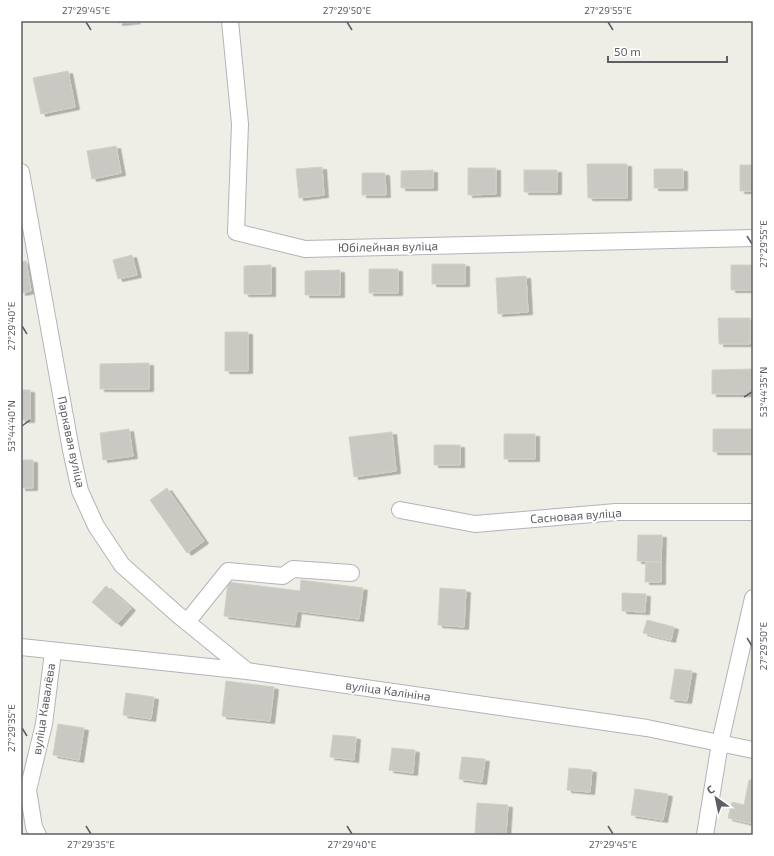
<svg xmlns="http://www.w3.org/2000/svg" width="774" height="856" font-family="'Exo 2',sans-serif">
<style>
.building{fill:#cac8c2;stroke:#d2d0c5;filter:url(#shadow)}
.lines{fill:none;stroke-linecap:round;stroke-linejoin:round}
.minor-casing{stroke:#b3b4b9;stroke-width:18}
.minor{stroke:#fff;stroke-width:16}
.ticks{fill:none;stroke:#5d5f64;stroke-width:1.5}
.labels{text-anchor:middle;stroke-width:4;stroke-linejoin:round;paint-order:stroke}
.street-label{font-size:12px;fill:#5d5f64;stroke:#fff}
.neatline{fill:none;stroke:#5d5f64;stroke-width:1.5}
.ticks-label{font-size:10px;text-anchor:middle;fill:#5d5f64}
</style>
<defs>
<filter id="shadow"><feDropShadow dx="4.5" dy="2.5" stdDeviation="0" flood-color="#0004"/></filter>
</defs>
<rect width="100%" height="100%" fill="#eeede6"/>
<path class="building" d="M 118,21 L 136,21 L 118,23 Z
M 68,71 L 75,107 L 41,114 L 33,78 Z
M 116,146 L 121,173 L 92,179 L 87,151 Z
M 587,164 L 627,164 L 627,198 L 588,198 Z
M 740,165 L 753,165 L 753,191 L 740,191 Z
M 322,167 L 324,195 L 299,198 L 296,169 Z
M 468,168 L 496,168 L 496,194 L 468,195 Z
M 654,169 L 683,169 L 683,188 L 654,188 Z
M 433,170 L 433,188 L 401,188 L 401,171 Z
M 524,170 L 557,170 L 557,192 L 524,192 Z
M 362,173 L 385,173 L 386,195 L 362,195 Z
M 132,255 L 137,275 L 118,279 L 113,260 Z
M 26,261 L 31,291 L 21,293 L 21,262 Z
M 432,264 L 465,264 L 465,284 L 432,284 Z
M 271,265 L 271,294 L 244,294 L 244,266 Z
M 731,265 L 753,265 L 753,290 L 731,290 Z
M 369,269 L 398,269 L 398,293 L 369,293 Z
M 340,270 L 340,295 L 305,295 L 305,271 Z
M 526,276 L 528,312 L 498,314 L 496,278 Z
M 718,318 L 750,318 L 750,344 L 719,344 Z
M 225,332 L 248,332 L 248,371 L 225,371 Z
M 149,363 L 149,389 L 100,389 L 100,364 Z
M 753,369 L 753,394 L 712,394 L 712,370 Z
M 21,390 L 30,390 L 30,420 L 21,420 Z
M 129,429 L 133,456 L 103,460 L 100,433 Z
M 713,429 L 751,429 L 751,452 L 713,452 Z
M 392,432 L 396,471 L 354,477 L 349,437 Z
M 504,434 L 535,434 L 535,459 L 504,459 Z
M 434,445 L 460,445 L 460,465 L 434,465 Z
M 21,460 L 33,460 L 33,488 L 21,488 Z
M 167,488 L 204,541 L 187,553 L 150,500 Z
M 638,535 L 662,535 L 661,562 L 637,561 Z
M 646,562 L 661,562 L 661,582 L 645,582 Z
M 301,580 L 363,588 L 359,619 L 297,611 L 295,625 L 224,616 L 228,582 L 300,591 Z
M 106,586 L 131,608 L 117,624 L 92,602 Z
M 440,588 L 466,590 L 464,627 L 438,625 Z
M 622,593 L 646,594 L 645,612 L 622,611 Z
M 647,620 L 674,627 L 671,640 L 643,633 Z
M 675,669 L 692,671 L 687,701 L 670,699 Z
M 226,681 L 274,687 L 270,721 L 222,716 Z
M 126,693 L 154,697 L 151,719 L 123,715 Z
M 58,724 L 84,728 L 79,760 L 53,755 Z
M 333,735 L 356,737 L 354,760 L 330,757 Z
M 392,748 L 415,750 L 413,773 L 389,770 Z
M 462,757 L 485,759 L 482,782 L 459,779 Z
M 569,768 L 592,770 L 590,792 L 567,790 Z
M 749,780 L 753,780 L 753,824 L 728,818 L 732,802 L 744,805 Z
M 635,789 L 668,794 L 663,820 L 631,815 Z
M 477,803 L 508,805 L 506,835 L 475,833 Z"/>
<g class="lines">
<g class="minor-casing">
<path id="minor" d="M 230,21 L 240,124 L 236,232 L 305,249 L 753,238
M 21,172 L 71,450 L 80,491 L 96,526 L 122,565 L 177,614 L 247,671
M 400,510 L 475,524 L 616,512 L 753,512
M 187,622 L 228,571 L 283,576 L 293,569 L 351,573
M 21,647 L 247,671 L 647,728 L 753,750
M 38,835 L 34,827 L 28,790 L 44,724 L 53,652
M 705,835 L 720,743 L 753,598"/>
</g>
<use href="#minor" class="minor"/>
</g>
<path class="ticks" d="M 86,22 L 91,30M 347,22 L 352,30M 608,22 L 613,30M 747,236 L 752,244M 22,326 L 27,334M 744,397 L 752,392M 22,426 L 30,420M 747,638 L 752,646M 22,728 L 27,736M 86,826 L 91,834M 347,826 L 352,834M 608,826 L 613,834"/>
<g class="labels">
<g class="street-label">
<text transform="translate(388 247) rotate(-1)" y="4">Юбілейная вуліца</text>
<text transform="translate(71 442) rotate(78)" y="4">Паркавая вуліца</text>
<text transform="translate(576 516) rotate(-4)" y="4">Сасновая вуліца</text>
<text transform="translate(388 691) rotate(8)" y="4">вуліца Калініна</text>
<text transform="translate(44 709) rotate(-81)" y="4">вуліца Кавалёва</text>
</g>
</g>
<rect width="774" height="856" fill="none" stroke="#ffffff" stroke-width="44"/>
<g transform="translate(716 798) rotate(327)" stroke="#ffffff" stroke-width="3" paint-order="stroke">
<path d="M0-3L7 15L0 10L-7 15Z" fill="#5d5f64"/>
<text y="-6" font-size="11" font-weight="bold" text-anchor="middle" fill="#5d5f64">С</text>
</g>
<path d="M608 56v6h119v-6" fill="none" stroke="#5d5f64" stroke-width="2"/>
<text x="614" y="56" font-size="12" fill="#5d5f64" stroke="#ffffff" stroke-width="3" paint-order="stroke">50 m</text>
<rect x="22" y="22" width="730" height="812" class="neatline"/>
<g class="ticks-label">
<text x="86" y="14">27°29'45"E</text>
<text x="347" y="14">27°29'50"E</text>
<text x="608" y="14">27°29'55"E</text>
<text transform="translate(763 244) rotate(-90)" y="4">27°29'55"E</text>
<text transform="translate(11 326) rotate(-90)" y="4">27°29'40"E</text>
<text transform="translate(763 392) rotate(-90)" y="4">53°44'35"N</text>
<text transform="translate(11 426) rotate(-90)" y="4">53°44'40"N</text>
<text transform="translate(763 646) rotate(-90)" y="4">27°29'50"E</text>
<text transform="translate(11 728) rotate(-90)" y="4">27°29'35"E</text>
<text x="91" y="848">27°29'35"E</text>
<text x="352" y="848">27°29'40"E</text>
<text x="613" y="848">27°29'45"E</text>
</g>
</svg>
